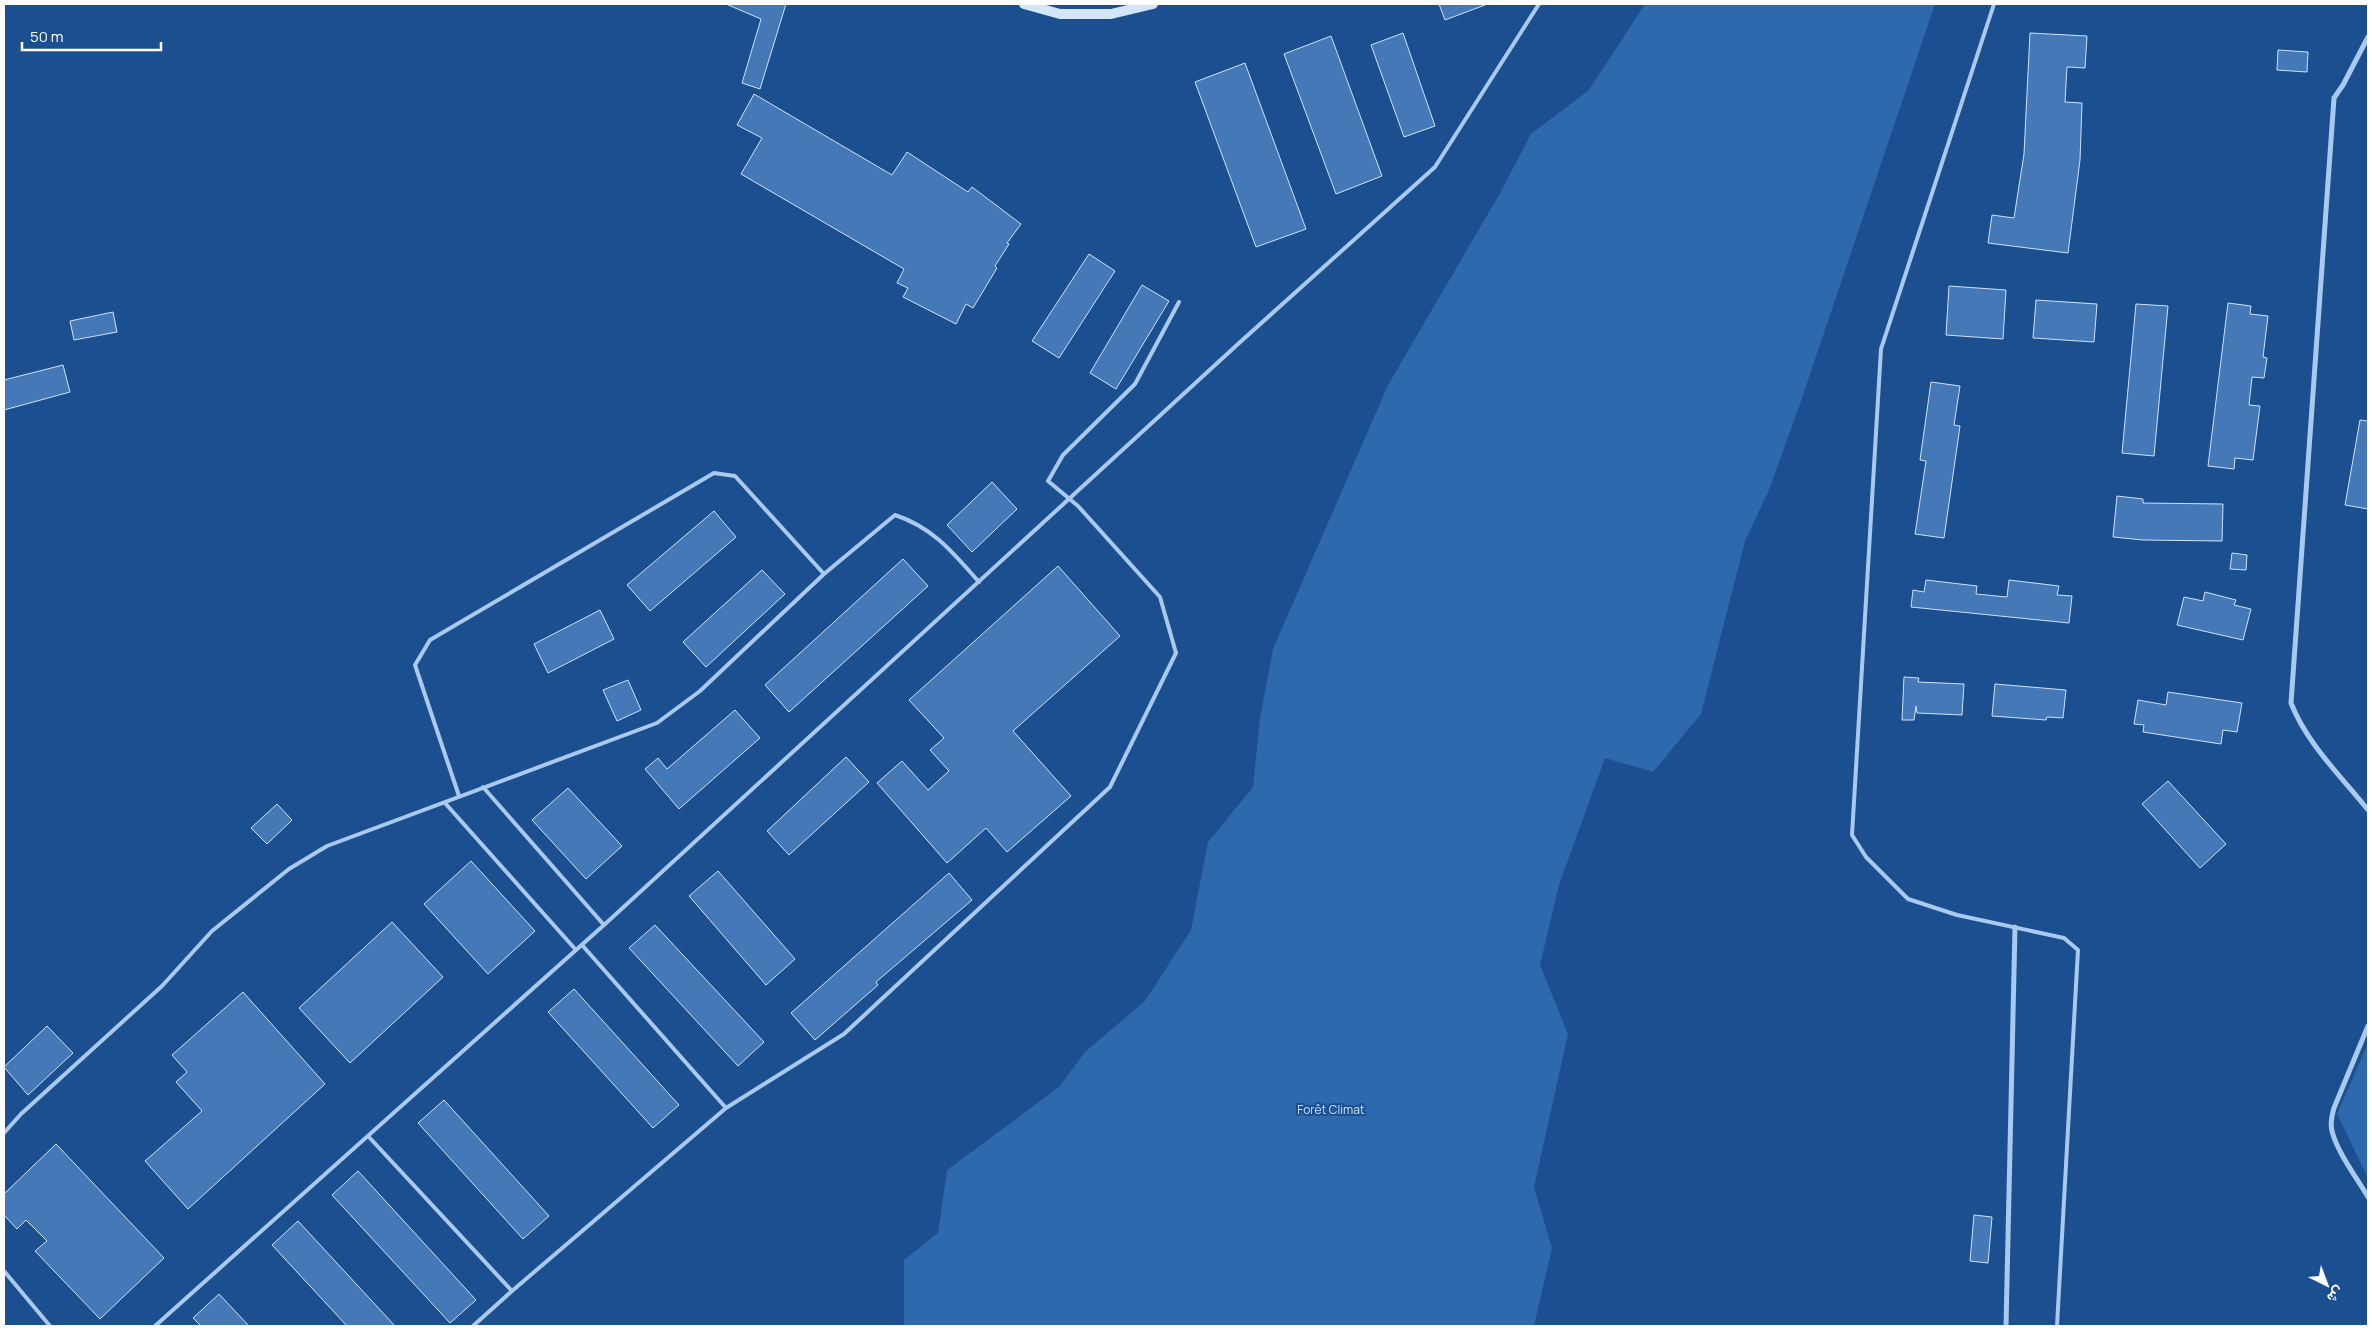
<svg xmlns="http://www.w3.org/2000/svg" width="2372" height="1330" font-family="Manrope,Vazirmatn,sans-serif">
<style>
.green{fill:#2e69ad}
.building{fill:#4478b7;stroke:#cfe3fa}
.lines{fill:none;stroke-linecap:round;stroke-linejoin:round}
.lane{stroke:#a9c9ee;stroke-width:4}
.street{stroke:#a9c9ee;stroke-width:5}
.secondary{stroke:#d6e6fa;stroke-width:10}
.labels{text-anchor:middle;stroke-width:4;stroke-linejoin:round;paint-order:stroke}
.park-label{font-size:12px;fill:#cfe3fa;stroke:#1b4f8f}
</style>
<rect width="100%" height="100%" fill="#1b4f8f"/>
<path class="green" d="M 1645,4 L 1935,4 L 1800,404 L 1769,490 L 1745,541 L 1701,714 L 1653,772 L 1605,758 L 1559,885 L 1540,965 L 1568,1034 L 1534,1187 L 1552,1248 L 1534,1326 L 904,1326 L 904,1260 L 938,1233 L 947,1170 L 1059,1087 L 1085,1052 L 1145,1001 L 1191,930 L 1208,842 L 1253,787 L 1260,718 L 1273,649 L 1388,385 L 1499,195 L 1531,134 L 1589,90 Z
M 2368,1043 L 2368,1178 L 2337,1114 Z"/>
<path class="building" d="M 726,4 L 786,4 L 760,89 L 742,83 L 761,19 Z
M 1439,4 L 1485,4 L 1485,5 L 1445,20 Z
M 1403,33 L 1435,126 L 1404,137 L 1371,45 Z
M 2030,33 L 2087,36 L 2085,68 L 2067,67 L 2065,102 L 2082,103 L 2080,160 L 2068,253 L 1988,243 L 1992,215 L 2014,218 L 2024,154 Z
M 1331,36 L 1382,176 L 1336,194 L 1284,54 Z
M 2278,50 L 2308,52 L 2307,72 L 2277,70 Z
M 1245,63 L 1306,229 L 1256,247 L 1195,82 Z
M 754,94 L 892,175 L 907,152 L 968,192 L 972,187 L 1021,224 L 1007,243 L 1009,244 L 995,266 L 997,268 L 973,308 L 966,304 L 956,324 L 903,297 L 908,288 L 897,283 L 904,269 L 741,174 L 762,138 L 737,125 Z
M 1089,254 L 1115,271 L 1059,358 L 1032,341 Z
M 1142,285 L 1169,301 L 1116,389 L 1090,373 Z
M 1949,286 L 2006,290 L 2003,339 L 1946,335 Z
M 2036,300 L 2097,304 L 2094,342 L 2033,338 Z
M 2228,303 L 2251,306 L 2250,314 L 2268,316 L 2263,357 L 2267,358 L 2264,378 L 2252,377 L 2249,405 L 2260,406 L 2253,460 L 2235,458 L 2234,469 L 2208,466 Z
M 2136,304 L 2168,306 L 2154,456 L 2122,453 Z
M 113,312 L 117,332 L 74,340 L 70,321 Z
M 63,365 L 70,392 L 4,410 L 4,380 Z
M 1931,382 L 1960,386 L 1954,425 L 1960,426 L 1944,538 L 1915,534 L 1926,461 L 1920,460 Z
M 2360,420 L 2368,421 L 2368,509 L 2345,505 Z
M 992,482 L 1017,509 L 972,552 L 947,525 Z
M 2117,496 L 2143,499 L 2143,503 L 2223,504 L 2222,541 L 2143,540 L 2113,537 Z
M 714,511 L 736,537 L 650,611 L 627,585 Z
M 2232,553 L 2247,555 L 2246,570 L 2230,569 Z
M 903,559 L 928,586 L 789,712 L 765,685 Z
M 1058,566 L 1120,636 L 1013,731 L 1071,796 L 1007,852 L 986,828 L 947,863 L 877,783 L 902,761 L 928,790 L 949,771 L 930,750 L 944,738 L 909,700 Z
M 762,570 L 785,594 L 706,667 L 683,642 Z
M 1926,580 L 1977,586 L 1976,594 L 2007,597 L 2009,580 L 2059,586 L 2057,595 L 2072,596 L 2069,623 L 1911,607 L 1913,590 L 1924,592 Z
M 2205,592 L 2236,600 L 2234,605 L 2251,609 L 2243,640 L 2177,625 L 2184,597 L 2203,601 Z
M 600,610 L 614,639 L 548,673 L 534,644 Z
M 1904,677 L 1919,678 L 1918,682 L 1964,684 L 1962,715 L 1917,713 L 1916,706 L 1914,720 L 1902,720 Z
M 628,680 L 641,710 L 617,721 L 603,690 Z
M 1995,684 L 2066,690 L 2063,718 L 2047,717 L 2046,720 L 1992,716 Z
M 2168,692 L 2242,703 L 2237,732 L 2223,730 L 2221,744 L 2143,732 L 2144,725 L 2134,724 L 2138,700 L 2166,705 Z
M 735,710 L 760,738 L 679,809 L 645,769 L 658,758 L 667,769 Z
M 846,757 L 869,782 L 789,855 L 767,831 Z
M 2168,781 L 2226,844 L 2200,868 L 2142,804 Z
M 568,788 L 622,846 L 586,879 L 532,820 Z
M 277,804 L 292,820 L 267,844 L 251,828 Z
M 471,861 L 535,931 L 488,974 L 424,904 Z
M 718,871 L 795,959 L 766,985 L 689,896 Z
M 949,873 L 972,900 L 876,982 L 878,985 L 815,1040 L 791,1013 Z
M 392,922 L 443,977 L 350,1063 L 299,1008 Z
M 655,925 L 764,1042 L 738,1066 L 629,948 Z
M 574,989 L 679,1105 L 653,1128 L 548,1012 Z
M 243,992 L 325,1084 L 188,1209 L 145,1161 L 202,1111 L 176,1082 L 187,1072 L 172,1055 Z
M 47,1026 L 73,1053 L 28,1095 L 4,1067 Z
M 444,1100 L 549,1216 L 523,1239 L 418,1123 Z
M 56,1144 L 164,1258 L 100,1319 L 35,1251 L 47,1241 L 26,1220 L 17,1229 L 4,1215 L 4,1194 Z
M 358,1171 L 476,1300 L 450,1323 L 332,1195 Z
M 1974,1215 L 1992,1217 L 1988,1263 L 1970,1261 Z
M 298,1221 L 395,1326 L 347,1326 L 272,1245 Z
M 219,1294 L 249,1326 L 201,1326 L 193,1318 Z"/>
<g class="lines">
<path class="lane" d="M 1994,4 L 1881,349 L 1852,835 L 1866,857 L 1908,899 L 1957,915 L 2064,938 L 2078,950 L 2057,1326
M 483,787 L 604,925
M 459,796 L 415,665 L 430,640 L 714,473 L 735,476 L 824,574
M 445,803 L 576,950
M 726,1108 L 844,1034 L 1110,787 L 1176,653 L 1160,597 L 1078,506 L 1048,481 L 1063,455 L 1135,384 L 1179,302
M 4,1133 L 21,1114 L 162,986 L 212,931 L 289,869 L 327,846 L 657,723 L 700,691 L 824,574 L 895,515 C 934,528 953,553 979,582
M 368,1136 L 512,1291
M 4,1271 L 50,1326
M 155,1326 L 604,925 L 1238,344 L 1435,167 L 1539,4
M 473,1326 L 512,1291 L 726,1108 L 582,945"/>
<path class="street" d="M 2368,37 L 2343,85 L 2334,98 L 2291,703 C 2307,744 2341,776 2368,810
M 2368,1026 L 2334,1108 C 2332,1115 2330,1124 2332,1131 C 2337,1152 2357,1178 2368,1197
M 2006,1326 L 2015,927"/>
<path class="secondary" d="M 1024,4 L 1060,14 L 1111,14 L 1153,4"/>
</g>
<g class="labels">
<g class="park-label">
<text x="1331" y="1114">Forêt Climat</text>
</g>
</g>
<rect width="2372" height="1330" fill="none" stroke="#ffffff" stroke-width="10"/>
<g transform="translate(2327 1285) rotate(138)" stroke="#1b4f8f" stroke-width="4" paint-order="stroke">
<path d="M0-4L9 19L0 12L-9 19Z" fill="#ffffff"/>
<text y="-8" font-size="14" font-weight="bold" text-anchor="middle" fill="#ffffff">ش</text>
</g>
<path d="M22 42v8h139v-8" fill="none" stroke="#ffffff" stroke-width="2.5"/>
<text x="30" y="42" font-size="15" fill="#ffffff" stroke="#1b4f8f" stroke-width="4" paint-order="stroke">50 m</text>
</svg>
